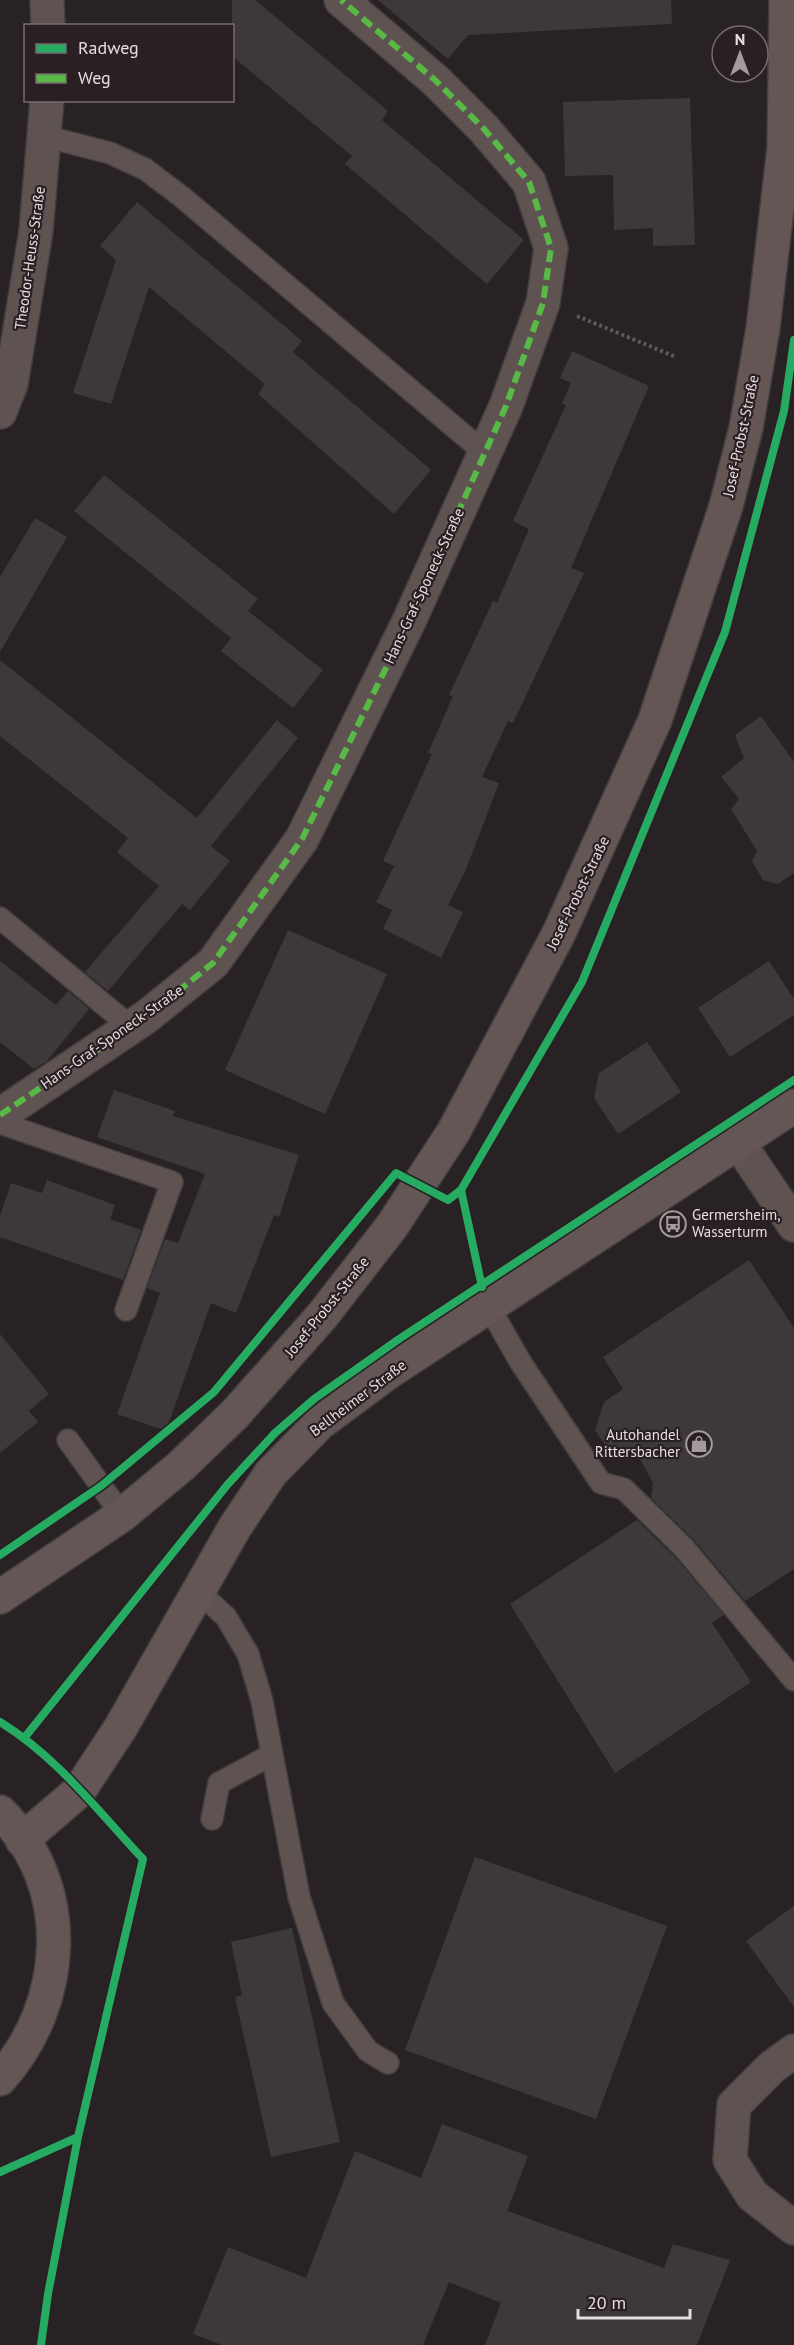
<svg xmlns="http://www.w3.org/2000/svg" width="794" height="2345" font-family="'PT Sans',sans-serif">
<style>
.building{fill:#3d393b}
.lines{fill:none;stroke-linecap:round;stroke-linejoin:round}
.lane-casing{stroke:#423d3e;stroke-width:24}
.street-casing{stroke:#423d3e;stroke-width:36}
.secondary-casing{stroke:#423d3e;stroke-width:36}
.path{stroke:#605858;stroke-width:4;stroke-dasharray:3 3;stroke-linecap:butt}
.lane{stroke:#5f5352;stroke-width:21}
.street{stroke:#5f5352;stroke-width:33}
.secondary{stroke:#645654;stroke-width:33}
.quiet{stroke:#58b947;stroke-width:6;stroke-dasharray:12 6;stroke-linecap:butt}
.cycleway-casing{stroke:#2a2023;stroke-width:11}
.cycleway{stroke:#26ab63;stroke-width:8}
.labels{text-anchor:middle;stroke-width:4.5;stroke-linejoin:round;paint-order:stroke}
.street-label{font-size:15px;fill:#e5dee0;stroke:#2a2023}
.poi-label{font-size:15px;fill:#e5dee0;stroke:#2a2023;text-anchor:start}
</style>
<rect width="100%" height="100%" fill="#282224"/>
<path class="building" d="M 232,0 L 255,0 L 388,111 L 382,120 L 524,240 L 487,284 L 345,164 L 352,156 L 232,56 Z
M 378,0 L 671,0 L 672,24 L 468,35 L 448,59 Z
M 690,98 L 695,245 L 653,246 L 653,228 L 614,230 L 613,175 L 565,176 L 563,102 Z
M 137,202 L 302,341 L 293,352 L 431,470 L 394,514 L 258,394 L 265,384 L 149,287 L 111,404 L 73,393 L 116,260 L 100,246 Z
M 572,351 L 649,386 L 571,568 L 584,573 L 513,723 L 508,721 L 482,777 L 499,783 L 466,869 L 448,905 L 463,912 L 441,958 L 383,929 L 392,910 L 376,902 L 394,866 L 383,861 L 432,754 L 428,753 L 453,696 L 449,695 L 493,601 L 497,603 L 529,529 L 513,521 L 566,405 L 562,404 L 571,383 L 560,378 Z
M 104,475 L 258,599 L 248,611 L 323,670 L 293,708 L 221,651 L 231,638 L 74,511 Z
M 35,518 L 67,537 L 0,652 L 0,577 Z
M 0,660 L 197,818 L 277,720 L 298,738 L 211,846 L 230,861 L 190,910 L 182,904 L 108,991 L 85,972 L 159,886 L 117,852 L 128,838 L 0,736 Z
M 761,716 L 794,762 L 794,873 L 778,884 L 763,880 L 752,861 L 757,851 L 731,809 L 739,799 L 721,777 L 744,758 L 735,735 Z
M 288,930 L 387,974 L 325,1114 L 225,1070 Z
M 0,961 L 56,1005 L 68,991 L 89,1009 L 47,1061 L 34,1069 L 0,1042 Z
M 769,961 L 794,999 L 794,1015 L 730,1057 L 698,1008 Z
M 647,1042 L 681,1092 L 618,1134 L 594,1098 L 599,1073 Z
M 114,1090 L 175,1111 L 173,1116 L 299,1155 L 279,1217 L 274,1215 L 236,1313 L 211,1303 L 166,1431 L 117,1414 L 160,1293 L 147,1288 L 165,1239 L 178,1243 L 205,1174 L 97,1137 Z
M 47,1180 L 115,1205 L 110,1219 L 141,1230 L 123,1280 L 0,1237 L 0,1216 L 11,1183 L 42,1193 Z
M 749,1260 L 794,1328 L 794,1569 L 745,1601 L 694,1540 L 651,1498 L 653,1483 L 640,1459 L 614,1458 L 595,1430 L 604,1402 L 623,1389 L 603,1357 Z
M 0,1334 L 49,1394 L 29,1411 L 38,1422 L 0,1453 Z
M 637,1520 L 675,1557 L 724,1615 L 712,1623 L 751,1682 L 615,1773 L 510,1604 Z
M 475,1857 L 667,1926 L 596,2119 L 405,2050 Z
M 794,1906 L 794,2007 L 746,1941 Z
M 292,1928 L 340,2142 L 271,2157 L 235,1997 L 242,1995 L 231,1942 Z
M 442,2124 L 528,2156 L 507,2211 L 664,2268 L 673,2244 L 730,2260 L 697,2345 L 485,2345 L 501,2303 L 449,2282 L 423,2345 L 222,2345 L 193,2334 L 228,2247 L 306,2278 L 355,2151 L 421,2178 Z"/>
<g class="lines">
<g class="lane-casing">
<path id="lane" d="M 44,136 L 110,153 L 145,169 L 182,197 L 485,453
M 0,918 L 131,1027
M 0,1123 L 172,1182 L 126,1310
M 489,1307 L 521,1363 L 601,1483 L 624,1489 L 684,1548 L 794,1680
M 68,1440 L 122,1515
M 198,1591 L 226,1617 L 248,1654 L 262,1701 L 299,1897 L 333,2003 L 368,2051 L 388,2063
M 212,1819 L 219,1783 L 271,1755"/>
</g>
<g class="street-casing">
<path id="street" d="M 47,0 L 48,26
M 0,412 L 11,384 L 36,231 L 47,100
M 0,1115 L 146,1017 L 213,963 L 302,839 L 410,619 L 506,406 L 543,303 L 551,248 L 529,182 L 484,129 L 435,80 L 341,0
M 738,1142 L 794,1225
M 794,2051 L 772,2067 L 734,2105 L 730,2160 L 752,2195 L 794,2228"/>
</g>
<g class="secondary-casing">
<path id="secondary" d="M 0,1597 L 122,1515 L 181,1466 L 234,1415 L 322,1316 L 392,1226 L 454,1131 L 559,933 L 655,720 L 726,506 L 746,428 L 763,328 L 784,148 L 786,0
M 0,1812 C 76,1886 67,2004 0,2079
M 22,1840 L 79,1791 L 121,1727 L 235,1527 L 271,1473 L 320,1423 L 386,1374 L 794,1106"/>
</g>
<path class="path" d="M 577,316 L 676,357"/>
<use href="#lane" class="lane"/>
<use href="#street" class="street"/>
<use href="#secondary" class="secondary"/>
<path class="quiet" d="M 0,1115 L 146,1017 L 213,963 L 302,839 L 410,619 L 506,406 L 543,303 L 551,248 L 529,182 L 484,129 L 435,80 L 341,0"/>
<g class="cycleway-casing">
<path id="cycleway" d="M 461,1190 L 482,1287
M 0,1555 L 101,1486 L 214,1392 L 396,1173 L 448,1200 L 461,1190 L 582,982 L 725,632 L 784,411 L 794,340
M 0,1722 C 56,1756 98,1811 143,1859 L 78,2137 L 0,2172
M 25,1737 L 228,1484 L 275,1433 L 314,1399 L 399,1339 L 794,1080
M 41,2345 L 48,2294 L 78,2137"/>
</g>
<use href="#cycleway" class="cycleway"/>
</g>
<defs>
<g id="bus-ring" transform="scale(1.35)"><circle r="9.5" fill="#2a2023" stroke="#a39c9e" stroke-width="1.5"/><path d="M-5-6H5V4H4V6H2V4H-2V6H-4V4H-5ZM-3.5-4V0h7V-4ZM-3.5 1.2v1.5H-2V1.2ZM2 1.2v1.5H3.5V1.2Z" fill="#a39c9e"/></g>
<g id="shop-ring" transform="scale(1.35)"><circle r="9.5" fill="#2a2023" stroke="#a39c9e" stroke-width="1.5"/><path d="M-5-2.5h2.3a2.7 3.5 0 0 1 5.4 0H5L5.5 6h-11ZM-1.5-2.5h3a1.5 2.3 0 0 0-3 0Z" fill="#a39c9e"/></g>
</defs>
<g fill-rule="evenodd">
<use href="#bus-ring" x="673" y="1224"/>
<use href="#shop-ring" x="699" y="1444"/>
</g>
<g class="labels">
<g class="street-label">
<text transform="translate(30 258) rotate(-82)" y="5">Theodor-Heuss-Straße</text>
<text transform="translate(741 436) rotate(-78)" y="5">Josef-Probst-Straße</text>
<text transform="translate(424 586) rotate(-65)" y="5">Hans-Graf-Sponeck-Straße</text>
<text transform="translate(578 893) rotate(-64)" y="5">Josef-Probst-Straße</text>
<text transform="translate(112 1037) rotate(-35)" y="5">Hans-Graf-Sponeck-Straße</text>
<text transform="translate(327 1307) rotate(-51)" y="5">Josef-Probst-Straße</text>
<text transform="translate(358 1398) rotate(-37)" y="5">Bellheimer Straße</text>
</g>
<g class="poi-label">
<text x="692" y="1220">Germersheim,<tspan x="692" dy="17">Wasserturm</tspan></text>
<text x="680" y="1440" text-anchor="end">Autohandel<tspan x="680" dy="17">Rittersbacher</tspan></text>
</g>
</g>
<rect x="24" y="24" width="210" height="78" fill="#2a2023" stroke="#756c6f" stroke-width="1.5"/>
<rect x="36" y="44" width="30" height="9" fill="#26ab63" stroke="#756c6f" stroke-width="1.5"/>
<text x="78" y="54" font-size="18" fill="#e5dee0">Radweg</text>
<rect x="36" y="74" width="30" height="9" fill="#58b947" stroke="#756c6f" stroke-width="1.5"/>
<text x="78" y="84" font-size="18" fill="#e5dee0">Weg</text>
<g transform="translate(740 54)"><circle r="28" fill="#2a2023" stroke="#756c6f" stroke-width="1.5"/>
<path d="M0-4.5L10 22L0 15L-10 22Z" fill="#a39c9e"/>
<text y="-9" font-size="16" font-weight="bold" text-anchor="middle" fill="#e5dee0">N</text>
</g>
<path d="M578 2309v9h112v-9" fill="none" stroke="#e5dee0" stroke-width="3"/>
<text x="587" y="2309" font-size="18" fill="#e5dee0" stroke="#2a2023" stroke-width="4.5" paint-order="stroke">20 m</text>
</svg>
